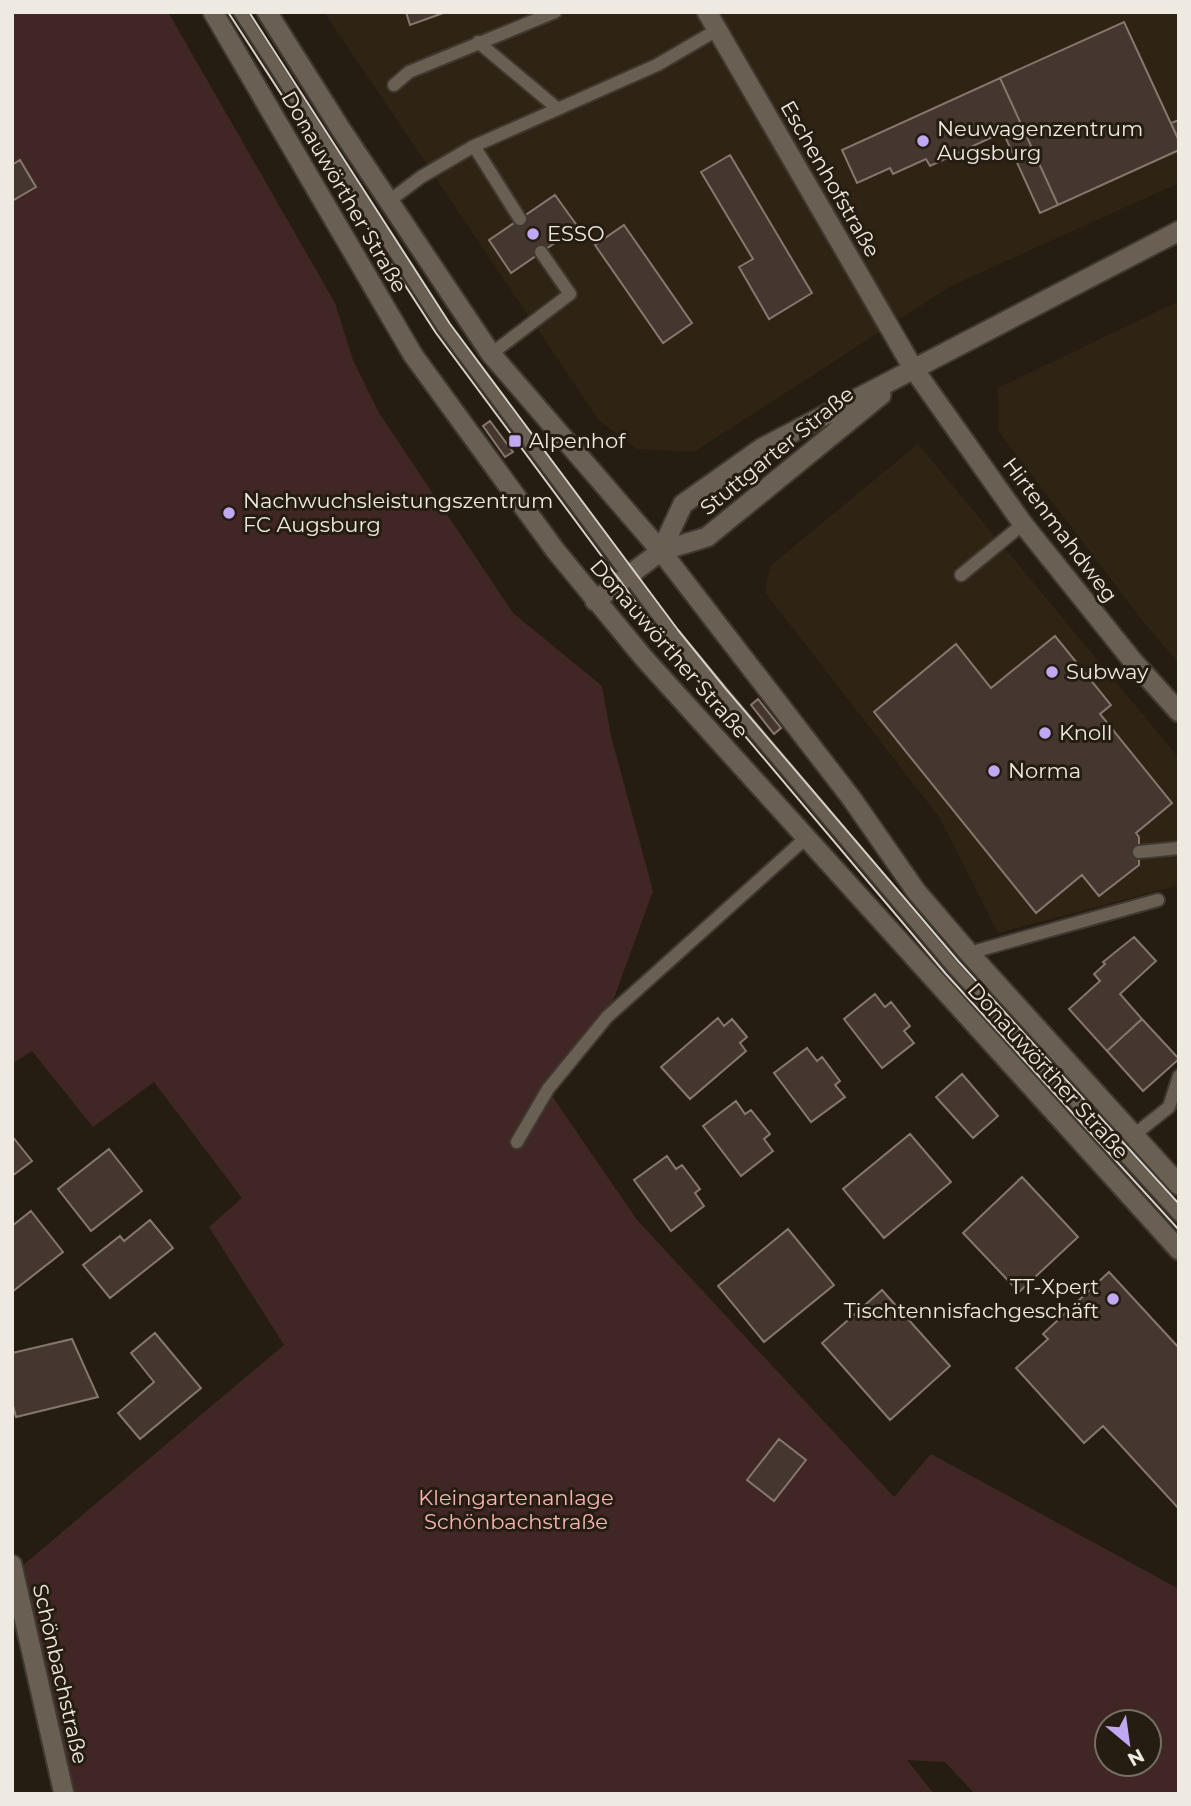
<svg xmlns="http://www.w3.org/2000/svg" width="1191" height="1806" font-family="Montserrat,sans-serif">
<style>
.built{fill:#2f2413}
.green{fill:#412626;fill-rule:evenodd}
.building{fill:#453730;stroke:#86776e;stroke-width:2}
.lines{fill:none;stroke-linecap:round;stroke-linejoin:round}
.service-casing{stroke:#3f3932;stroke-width:16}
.minor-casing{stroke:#3f3932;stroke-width:23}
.secondary-casing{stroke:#3f3932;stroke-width:23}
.service{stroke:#696053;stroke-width:12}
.minor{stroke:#696053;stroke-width:19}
.secondary{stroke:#696053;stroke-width:19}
.tram{stroke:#d6d1c8;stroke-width:2}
.poi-dot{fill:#c1a8f3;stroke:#251d12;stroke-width:2.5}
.labels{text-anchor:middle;stroke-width:6;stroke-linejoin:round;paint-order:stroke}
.poi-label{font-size:21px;fill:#eee9e1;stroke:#251d12;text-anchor:start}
.street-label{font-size:21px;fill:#eee9e1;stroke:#251d12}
.park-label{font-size:21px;fill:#fbb5b2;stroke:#251d12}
</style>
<rect width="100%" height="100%" fill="#251d12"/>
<path class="built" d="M 324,12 L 1179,12 L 1179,183 L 951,286 L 694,452 L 637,449 L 598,419 Z
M 1179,301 L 1179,664 L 1142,620 L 999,432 L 998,388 Z
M 918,444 L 1179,758 L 1179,885 L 998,933 L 939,817 L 765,592 L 770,566 Z"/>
<path class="green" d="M 12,12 L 168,12 L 335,303 L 353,360 L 379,413 L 513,613 L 602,686 L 611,736 L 653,891 L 607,1017 L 548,1090 L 637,1220 L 894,1497 L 931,1454 L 1179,1589 L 1179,1794 L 975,1794 L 945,1762 L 907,1760 L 934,1794 L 64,1794 L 22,1566 L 284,1345 L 209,1227 L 242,1198 L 154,1082 L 93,1127 L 32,1051 L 12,1064 ZM 1107,1722 L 1149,1722 L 1149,1764 L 1107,1764 Z"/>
<path class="building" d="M 406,12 L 446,12 L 410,25 Z
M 1124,22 L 1179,141 L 1179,150 L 1058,205 L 1000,78 Z
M 1000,78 L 1058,205 L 1040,213 L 1003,132 L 930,166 L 926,159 L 893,174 L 890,168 L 857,183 L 842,150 Z
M 1179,120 L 1179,141 L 1171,123 Z
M 730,155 L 812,293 L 769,319 L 739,267 L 753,259 L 701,172 Z
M 20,160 L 36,187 L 12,201 L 12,165 Z
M 555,195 L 578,227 L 511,273 L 489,240 Z
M 624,225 L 692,323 L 663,343 L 595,245 Z
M 490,421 L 513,452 L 505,457 L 483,426 Z
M 1055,636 L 1111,705 L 1100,714 L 1172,803 L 1136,833 L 1139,837 L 1139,865 L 1099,896 L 1082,875 L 1036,913 L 874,712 L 956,644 L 991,688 Z
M 758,699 L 781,728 L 774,734 L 751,705 Z
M 1134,937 L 1156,961 L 1120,994 L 1142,1019 L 1107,1051 L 1069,1009 L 1100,981 L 1094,974 L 1105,964 L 1103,962 Z
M 875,994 L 885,1007 L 891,1002 L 910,1026 L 904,1031 L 914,1043 L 882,1068 L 844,1019 Z
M 718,1018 L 724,1026 L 732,1019 L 747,1037 L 740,1043 L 746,1051 L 690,1099 L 661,1067 Z
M 1142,1019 L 1179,1059 L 1143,1091 L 1107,1051 Z
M 807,1048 L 817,1061 L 822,1057 L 840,1081 L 835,1085 L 845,1097 L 811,1122 L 774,1073 Z
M 962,1074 L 998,1116 L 973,1138 L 936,1097 Z
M 736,1101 L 745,1114 L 751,1110 L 770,1134 L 764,1139 L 773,1151 L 741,1176 L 703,1126 Z
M 910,1134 L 951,1182 L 884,1238 L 843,1189 Z
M 12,1136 L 32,1161 L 12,1176 Z
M 109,1149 L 142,1191 L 91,1231 L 58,1189 Z
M 667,1156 L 676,1169 L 682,1165 L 700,1189 L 695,1193 L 704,1206 L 671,1231 L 634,1180 Z
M 1022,1177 L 1078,1237 L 1019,1292 L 963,1233 Z
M 31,1211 L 63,1252 L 12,1292 L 12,1226 Z
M 150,1220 L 173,1248 L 110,1298 L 83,1265 L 120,1236 L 124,1241 Z
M 788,1229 L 834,1285 L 764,1342 L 718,1286 Z
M 1109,1272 L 1179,1348 L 1179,1509 L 1103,1426 L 1084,1443 L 1016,1368 L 1048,1339 L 1043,1334 Z
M 882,1290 L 950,1366 L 890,1420 L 822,1343 Z
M 155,1333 L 201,1388 L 140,1439 L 118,1413 L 154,1382 L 131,1353 Z
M 72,1339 L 98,1397 L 16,1417 L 12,1402 L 12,1353 Z
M 779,1439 L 806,1460 L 774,1501 L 747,1480 Z"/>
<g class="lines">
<g class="service-casing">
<path id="service" d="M 240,12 L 444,328 L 672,634 L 953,967 L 1179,1215
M 478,42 L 558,109
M 394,85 L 409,72 L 555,12
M 474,146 L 657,65 L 717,30
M 389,201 L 421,177 L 474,146 L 520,219
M 491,354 L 570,294 L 541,252
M 961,575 L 1023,524
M 1139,852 L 1179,848
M 969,953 L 1158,900
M 1134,1135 L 1169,1107 L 1179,1076
M 517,1142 L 548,1089 L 607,1017 L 807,837"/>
</g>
<g class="minor-casing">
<path id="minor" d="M 707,12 L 913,368 L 1023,524 L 1132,660 L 1179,712
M 12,1565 L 64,1794"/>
</g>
<g class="secondary-casing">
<path id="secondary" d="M 213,12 L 413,355 L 555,550 L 643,657 L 1179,1250
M 267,12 L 342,131 L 491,354 L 661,551 L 852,799 L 916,891 L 969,953 L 1179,1185
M 661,551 L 683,504 L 762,448 L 1179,231
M 595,601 L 661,551 L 707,537 L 881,395"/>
</g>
<use href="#service" class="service"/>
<use href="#minor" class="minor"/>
<use href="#secondary" class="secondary"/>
<path class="tram" d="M 228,12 L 436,333 L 664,640 L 946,974 L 1179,1230
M 249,12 L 450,324 L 678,630 L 726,689 L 959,962 L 1179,1204"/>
</g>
<g class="poi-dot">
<circle cx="923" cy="141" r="7"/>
<circle cx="533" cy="234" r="7"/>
<rect x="508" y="434" width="14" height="14" rx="3.5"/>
<circle cx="229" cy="513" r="7"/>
<circle cx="1052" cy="672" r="7"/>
<circle cx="1045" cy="733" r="7"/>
<circle cx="994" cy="771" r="7"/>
<circle cx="1113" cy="1299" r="7"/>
</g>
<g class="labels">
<g class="poi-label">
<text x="937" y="136">Neuwagenzentrum<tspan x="937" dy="24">Augsburg</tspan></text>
<text x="547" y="241">ESSO</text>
<text x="529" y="448">Alpenhof</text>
<text x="243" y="508">Nachwuchsleistungszentrum<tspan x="243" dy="24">FC Augsburg</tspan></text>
<text x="1066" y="679">Subway</text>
<text x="1059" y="740">Knoll</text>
<text x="1008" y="778">Norma</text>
<text x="1099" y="1294" text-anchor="end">TT-Xpert<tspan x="1099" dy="24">Tischtennisfachgeschäft</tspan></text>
</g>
<g class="street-label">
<text transform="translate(830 179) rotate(60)" y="7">Eschenhofstraße</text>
<text transform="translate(344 192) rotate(60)" y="7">Donauwörther Straße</text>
<text transform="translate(777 451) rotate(-39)" y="7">Stuttgarter Straße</text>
<text transform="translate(1060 530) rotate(53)" y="7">Hirtenmahdweg</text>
<text transform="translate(669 649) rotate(49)" y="7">Donauwörther Straße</text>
<text transform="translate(1048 1071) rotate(48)" y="7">Donauwörther Straße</text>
<text transform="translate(60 1674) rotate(77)" y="7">Schönbachstraße</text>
</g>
<g class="park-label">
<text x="516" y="1505">Kleingartenanlage<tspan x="516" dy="24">Schönbachstraße</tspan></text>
</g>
</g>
<rect width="1191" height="1806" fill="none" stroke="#eee9e1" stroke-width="28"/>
<g transform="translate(1128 1743) rotate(151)"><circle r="33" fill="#251d12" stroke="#756f65" stroke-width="2"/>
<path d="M0-5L12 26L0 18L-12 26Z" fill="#c1a8f3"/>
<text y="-10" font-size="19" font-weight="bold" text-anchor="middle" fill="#eee9e1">N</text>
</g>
</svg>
